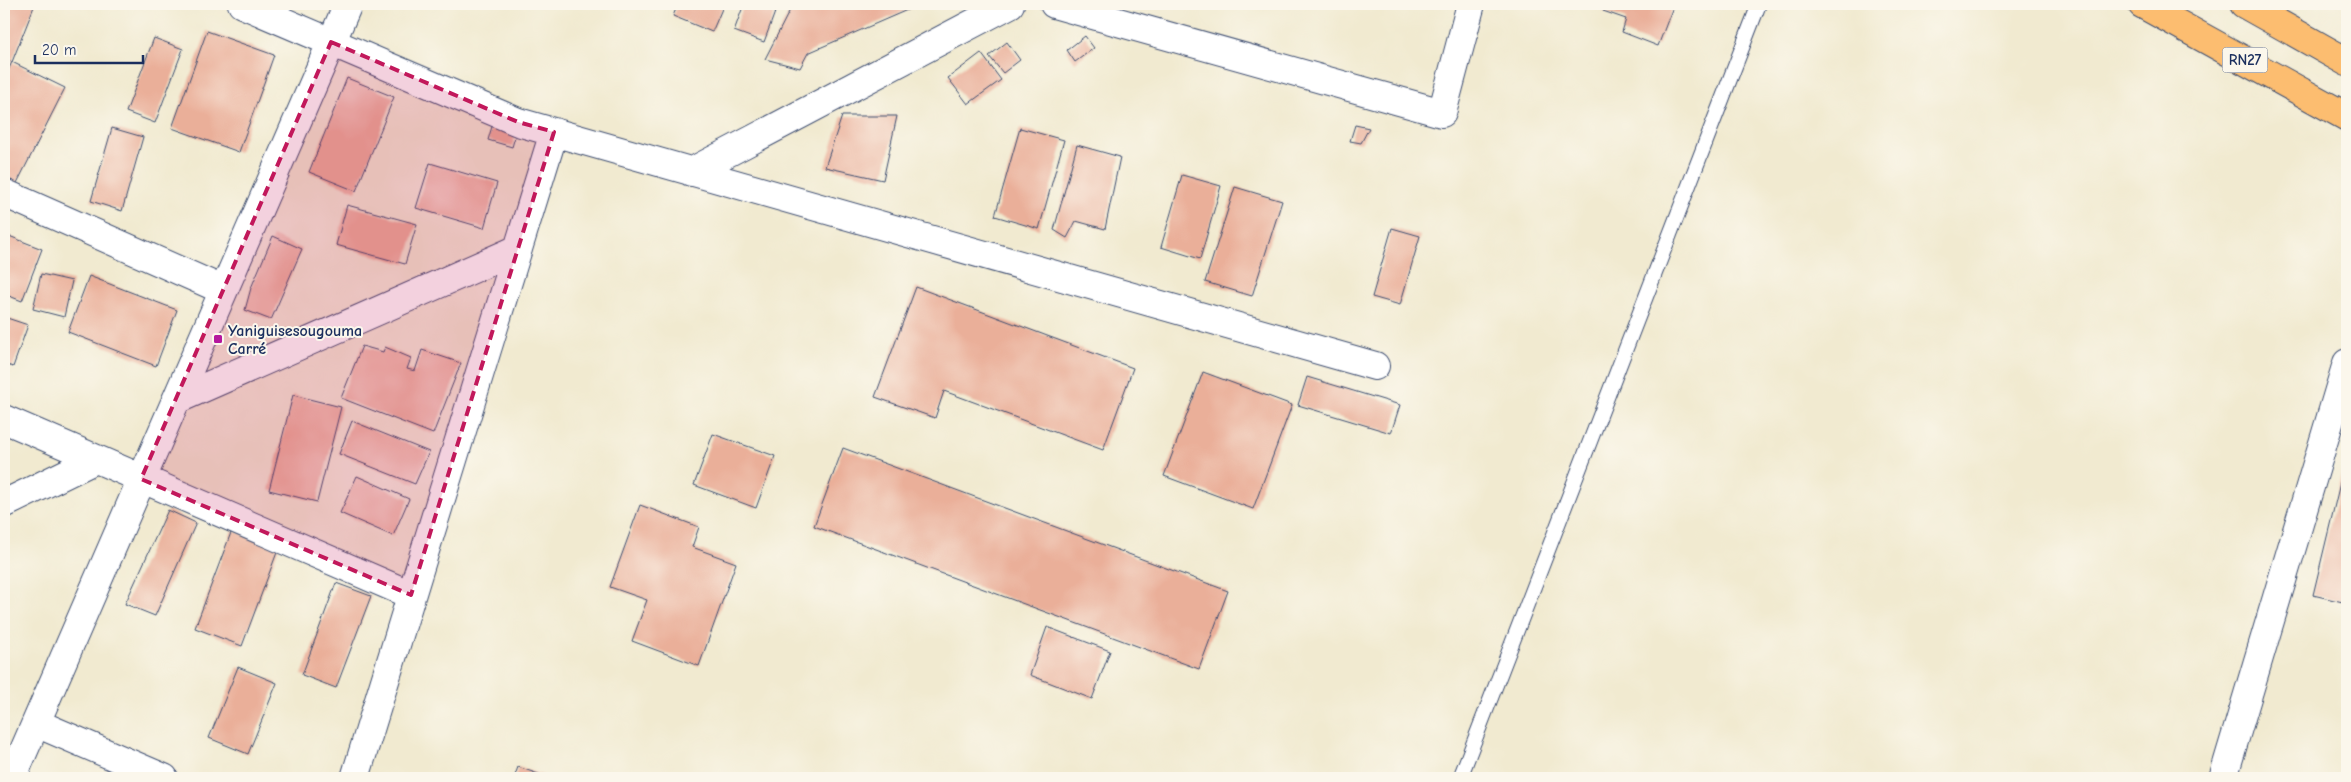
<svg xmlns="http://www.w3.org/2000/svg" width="2351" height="782" font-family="'Comic Neue',sans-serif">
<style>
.building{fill:#eaaf99}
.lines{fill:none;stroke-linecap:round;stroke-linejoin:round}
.lane-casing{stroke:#3b4b6f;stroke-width:16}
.street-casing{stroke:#3b4b6f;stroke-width:30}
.primary-casing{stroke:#3b4b6f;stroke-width:30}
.lane{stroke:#fff;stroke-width:14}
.street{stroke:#fff;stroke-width:28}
.primary{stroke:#fcbd6f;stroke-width:28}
.marked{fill:#c2185b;fill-opacity:0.2;stroke:#c2185b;stroke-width:4;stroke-dasharray:10 6;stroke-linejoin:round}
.poi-dot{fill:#b5179e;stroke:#fbf7ec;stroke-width:2}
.labels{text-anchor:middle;stroke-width:4;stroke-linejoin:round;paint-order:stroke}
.shield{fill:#fbf7ec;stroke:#5e6b89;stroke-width:1}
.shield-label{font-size:15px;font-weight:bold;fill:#1b2f5e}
.poi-label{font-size:16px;font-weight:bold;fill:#1b2f5e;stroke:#fbf7ec;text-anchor:start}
</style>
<rect width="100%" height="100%" fill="#fbf7ec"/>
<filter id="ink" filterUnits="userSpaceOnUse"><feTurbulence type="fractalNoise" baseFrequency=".02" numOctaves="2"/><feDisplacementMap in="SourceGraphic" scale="10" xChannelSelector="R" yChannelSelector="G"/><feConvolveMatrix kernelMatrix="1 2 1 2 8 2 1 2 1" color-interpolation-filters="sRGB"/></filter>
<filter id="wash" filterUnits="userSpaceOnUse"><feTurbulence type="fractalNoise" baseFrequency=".0096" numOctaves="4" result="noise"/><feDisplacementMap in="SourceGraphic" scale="20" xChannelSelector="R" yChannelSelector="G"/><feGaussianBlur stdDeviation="1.12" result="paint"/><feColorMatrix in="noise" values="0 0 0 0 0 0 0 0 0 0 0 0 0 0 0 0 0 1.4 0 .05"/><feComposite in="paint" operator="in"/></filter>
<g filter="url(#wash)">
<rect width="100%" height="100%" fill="#f1ead0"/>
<g id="blocks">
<path class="building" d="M 4,4 L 35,4 L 12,62 L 4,58 Z
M 678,4 L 724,4 L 712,32 L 673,16 Z
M 744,4 L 778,4 L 764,42 L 734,31 Z
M 793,4 L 921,4 L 808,53 L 800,68 L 765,59 Z
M 1605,4 L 1674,4 L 1658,46 L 1622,32 L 1626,19 L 1603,11 Z
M 207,31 L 274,55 L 239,152 L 172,128 Z
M 1085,36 L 1094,48 L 1075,62 L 1067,50 Z
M 154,38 L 183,49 L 155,123 L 126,112 Z
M 1007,42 L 1020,60 L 1003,73 L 989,56 Z
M 981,53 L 1001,80 L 968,104 L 948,78 Z
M 12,62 L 65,88 L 16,185 L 4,179 L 4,79 Z
M 347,78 L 394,97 L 356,191 L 309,172 Z
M 842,116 L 897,116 L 883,180 L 825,167 Z
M 493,123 L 517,130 L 512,147 L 488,140 Z
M 1355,125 L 1369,128 L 1361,143 L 1350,141 Z
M 112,128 L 143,137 L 122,211 L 91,201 Z
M 1020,128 L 1064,140 L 1039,229 L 995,216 Z
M 1077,145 L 1120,157 L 1105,229 L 1076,221 L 1067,238 L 1054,230 Z
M 430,163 L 497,183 L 484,228 L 416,208 Z
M 1182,175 L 1221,186 L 1200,259 L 1161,247 Z
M 1235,187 L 1282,201 L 1252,296 L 1205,282 Z
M 347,205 L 417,224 L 405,264 L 336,245 Z
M 1392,228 L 1420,236 L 1400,305 L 1372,297 Z
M 4,234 L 42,249 L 22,301 L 4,294 Z
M 273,236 L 302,249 L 271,320 L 245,310 L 251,288 Z
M 41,274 L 72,281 L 64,317 L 33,309 Z
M 89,276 L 177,310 L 156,366 L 68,332 Z
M 916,287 L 1133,368 L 1103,450 L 944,391 L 935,418 L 875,397 Z
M 4,317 L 28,325 L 13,367 L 4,364 Z
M 362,346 L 383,352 L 385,347 L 411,358 L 407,369 L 415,371 L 422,350 L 461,363 L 433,434 L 341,398 Z
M 1203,372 L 1292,405 L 1253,509 L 1164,476 Z
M 1307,377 L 1400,405 L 1391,433 L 1298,405 Z
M 293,395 L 341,407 L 317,502 L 269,490 Z
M 352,421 L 429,452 L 415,484 L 339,454 Z
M 713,434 L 775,456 L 756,508 L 694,485 Z
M 843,448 L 1228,591 L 1199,669 L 814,526 Z
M 2347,454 L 2347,603 L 2313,595 Z
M 357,476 L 409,499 L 393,536 L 340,513 Z
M 640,505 L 699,527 L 692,547 L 736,563 L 699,666 L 632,641 L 647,600 L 610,587 Z
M 168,510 L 196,523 L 155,616 L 125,604 Z
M 232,530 L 279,547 L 242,646 L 195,628 Z
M 336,583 L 371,596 L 336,688 L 302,675 Z
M 1047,627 L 1110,651 L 1092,699 L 1030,675 Z
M 238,667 L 277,683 L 248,754 L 209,738 Z
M 518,767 L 550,778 L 514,778 Z"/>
</g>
</g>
<g filter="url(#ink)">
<use href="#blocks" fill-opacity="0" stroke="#3b4b6f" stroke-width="1"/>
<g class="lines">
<g class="lane-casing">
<path id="lane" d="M 1460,778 L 1759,4"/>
</g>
<g class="street-casing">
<path id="street" d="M 242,4 L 518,122 L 1375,366
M 1054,4 L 1442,113 L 1471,4
M 691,172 L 1010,4
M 4,193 L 223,290
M 176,400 L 518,249
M 4,419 L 411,595
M 4,504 L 96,459
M 36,723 L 164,778
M 12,778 L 348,4
M 355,778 L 554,132
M 2223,778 L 2347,363"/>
</g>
<g class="primary-casing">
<path id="primary" d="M 2142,4 L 2347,117
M 2244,4 L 2347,62"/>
</g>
<use href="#lane" class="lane"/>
<use href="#street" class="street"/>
<use href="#primary" class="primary"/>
</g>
</g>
<path class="marked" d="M 331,42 L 518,122 L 554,132 L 411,595 L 141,479 Z"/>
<rect class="poi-dot" x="213" y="334" width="10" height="10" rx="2.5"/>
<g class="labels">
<rect class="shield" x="2222.5" y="47.5" width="45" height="25" rx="4"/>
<g class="shield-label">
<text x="2245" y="65">RN27</text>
</g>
<g class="poi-label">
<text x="228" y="336">Yaniguisesougouma<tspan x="228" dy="18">Carré</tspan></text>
</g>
</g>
<rect width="2351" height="782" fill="none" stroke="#fbf7ec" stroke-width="20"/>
<path d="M35 55v8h108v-8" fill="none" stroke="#1b2f5e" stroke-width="2.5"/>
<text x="42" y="55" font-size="15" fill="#1b2f5e" stroke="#fbf7ec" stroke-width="4" paint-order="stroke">20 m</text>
</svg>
